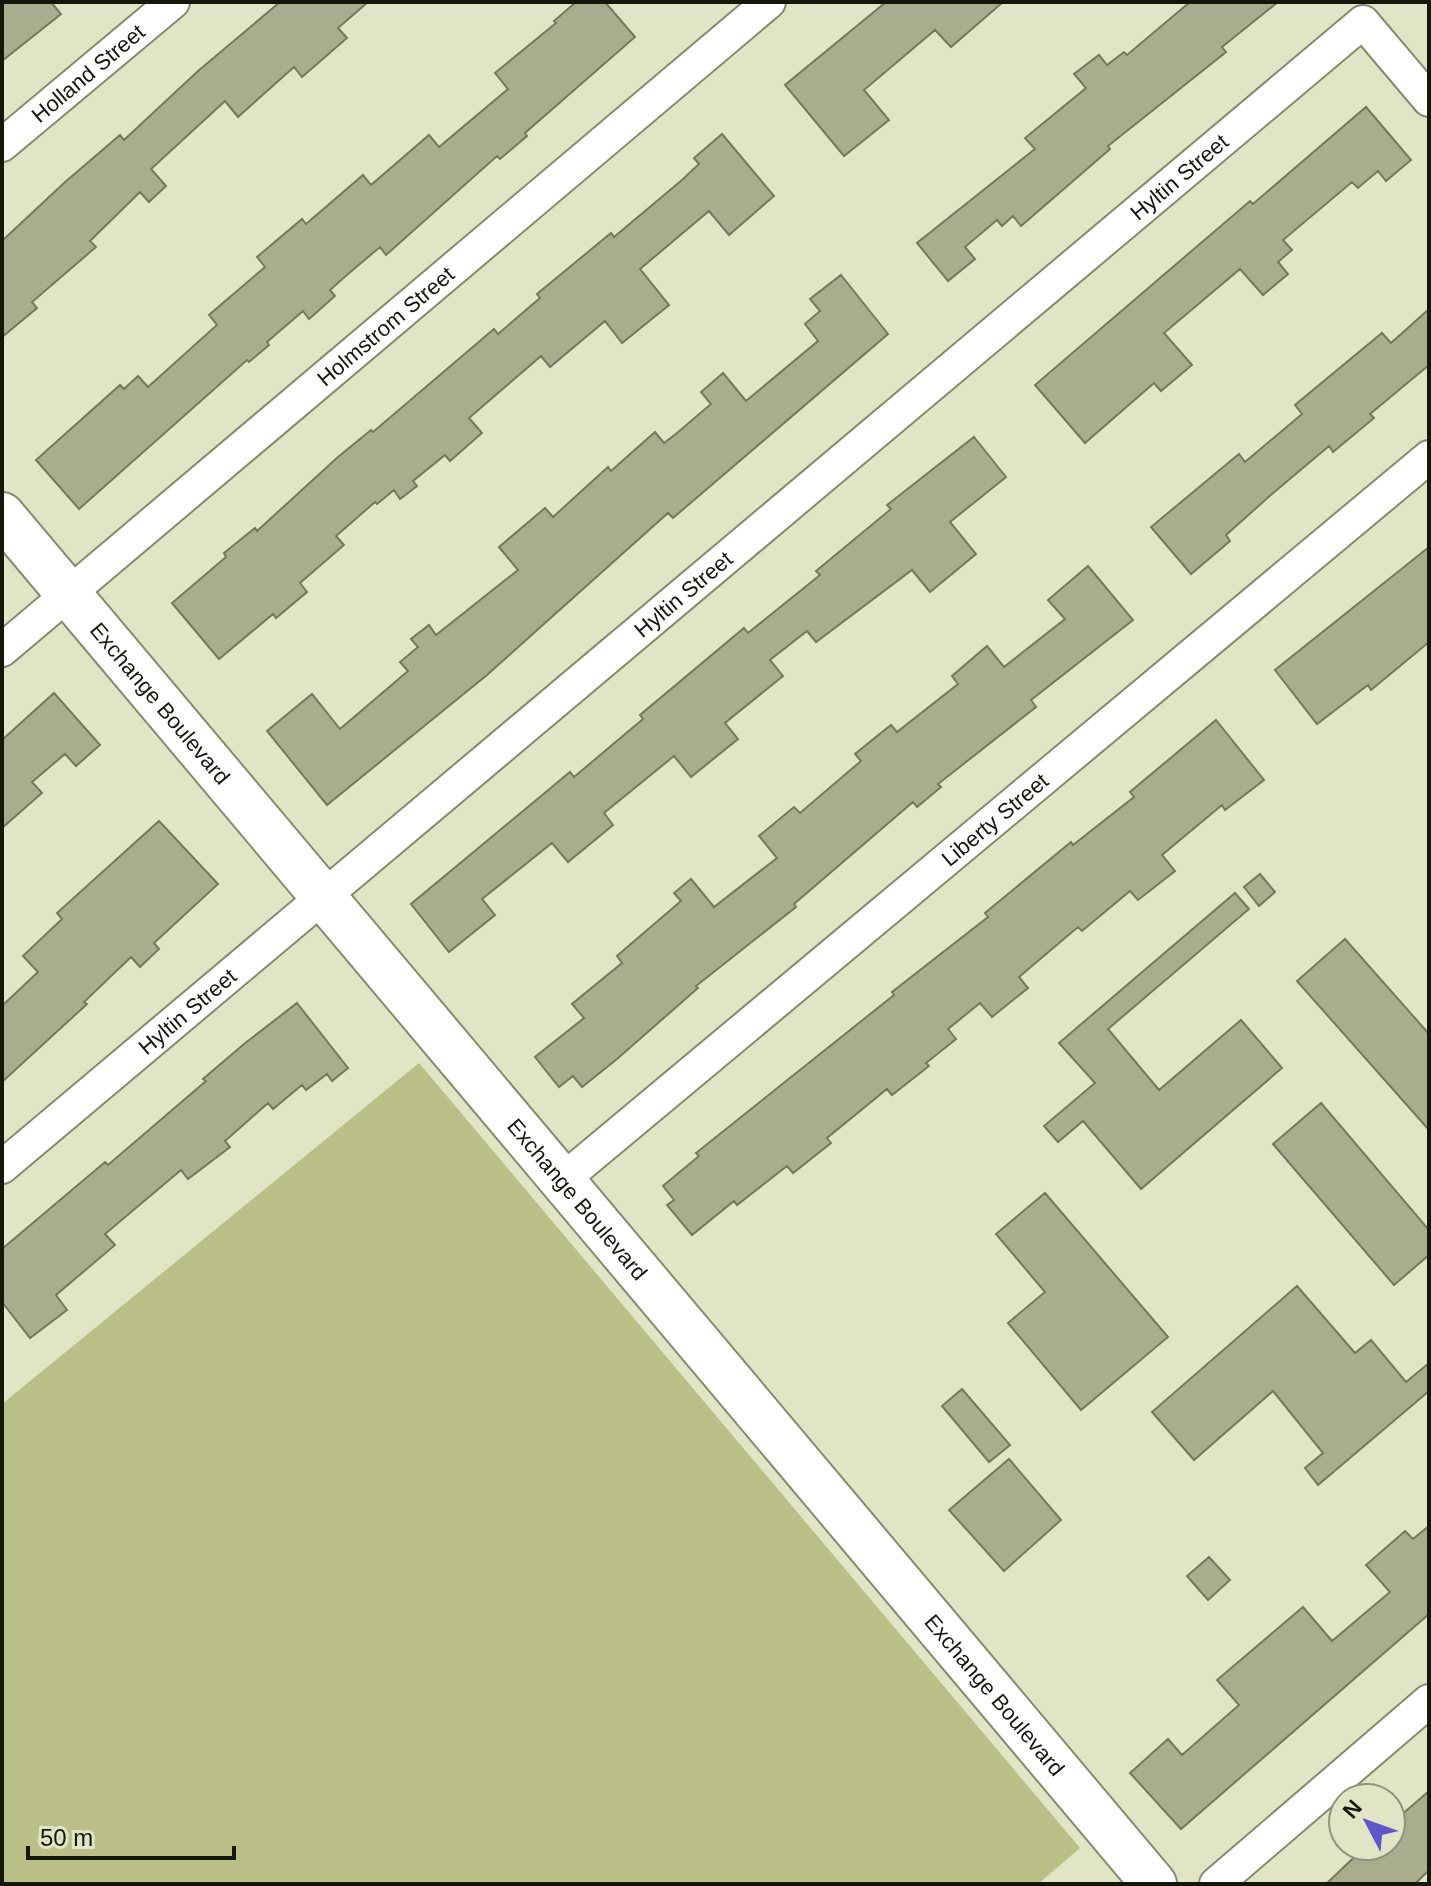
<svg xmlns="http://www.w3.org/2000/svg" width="1431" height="1886" font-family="Helvetica,sans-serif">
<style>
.green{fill:#b9bf86}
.building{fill:#a9ad8e;stroke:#75785c;stroke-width:2}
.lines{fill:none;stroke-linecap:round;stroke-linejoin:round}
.street-casing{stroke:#868a6c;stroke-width:36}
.secondary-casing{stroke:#868a6c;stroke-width:48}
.street{stroke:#fff;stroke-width:32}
.secondary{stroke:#fff;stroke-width:44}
.labels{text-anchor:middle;stroke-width:6;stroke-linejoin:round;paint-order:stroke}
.street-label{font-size:22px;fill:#15170b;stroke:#e1e5c5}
</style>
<rect width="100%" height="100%" fill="#e1e5c5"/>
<path class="green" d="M 419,1063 L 1080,1848 L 1038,1884 L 2,1884 L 2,1404 Z"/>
<path class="building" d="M 2,2 L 51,2 L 61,14 L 2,61 Z
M 280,2 L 368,2 L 338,28 L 347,38 L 302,77 L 294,67 L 238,117 L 225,101 L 151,169 L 166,186 L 149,202 L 140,192 L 90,241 L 96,247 L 32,302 L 37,308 L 2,337 L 2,241 L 64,183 L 120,135 L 124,140 L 198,71 Z
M 576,2 L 605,2 L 635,37 L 525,133 L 527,136 L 500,159 L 497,156 L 386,255 L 380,247 L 348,274 L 330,290 L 335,296 L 309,319 L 303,311 L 267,342 L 269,345 L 249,362 L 247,360 L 79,509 L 36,460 L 120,385 L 124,389 L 138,376 L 148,387 L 217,325 L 209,315 L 265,267 L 257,257 L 302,219 L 306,224 L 363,175 L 371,185 L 429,135 L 439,147 L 508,89 L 495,73 L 556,23 L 554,21 Z
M 886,2 L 1003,2 L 951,47 L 935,30 L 864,90 L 889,120 L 844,156 L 785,85 Z
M 1190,2 L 1278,2 L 1222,47 L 1226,52 L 1108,146 L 1110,149 L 1021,226 L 1013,216 L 1002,226 L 997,220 L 965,247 L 975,259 L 948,281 L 917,243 L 1035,149 L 1025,138 L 1086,88 L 1074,74 L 1099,55 L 1107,65 L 1124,52 L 1127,55 Z
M 1366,107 L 1411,160 L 1386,181 L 1378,171 L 1358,188 L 1352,182 L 1283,240 L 1292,250 L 1278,262 L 1288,274 L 1263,295 L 1240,269 L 1164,333 L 1192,365 L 1161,391 L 1154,383 L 1085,443 L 1035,385 L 1250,201 L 1253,204 Z
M 722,134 L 774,196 L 729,235 L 709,211 L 640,269 L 669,305 L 622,343 L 605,321 L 550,367 L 541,356 L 469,418 L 482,433 L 450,461 L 445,455 L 413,481 L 417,486 L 400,499 L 394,490 L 377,504 L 375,502 L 336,536 L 344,545 L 300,583 L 307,592 L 276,618 L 273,614 L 219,659 L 172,603 L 226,557 L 224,553 L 255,528 L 257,531 L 338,457 L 371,430 L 373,432 L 494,329 L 498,334 L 540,298 L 537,294 L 611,233 L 614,237 L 682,180 L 699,164 L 694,158 Z
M 841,275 L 888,334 L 673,518 L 668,513 L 487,675 L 327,805 L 267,731 L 312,694 L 340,729 L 408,671 L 400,662 L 418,647 L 411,639 L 429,625 L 436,635 L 518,570 L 499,547 L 545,508 L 553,517 L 608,467 L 611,471 L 655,432 L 664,443 L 677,433 L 711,404 L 701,392 L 723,373 L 746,401 L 818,341 L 805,324 L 820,311 L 810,299 Z
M 1429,309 L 1429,365 L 1370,414 L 1374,418 L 1333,452 L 1329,446 L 1272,494 L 1226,535 L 1230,541 L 1191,574 L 1151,527 L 1239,454 L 1245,462 L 1302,414 L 1295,405 L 1382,333 L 1391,343 Z
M 974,437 L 1006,477 L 950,522 L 976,554 L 930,592 L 912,570 L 816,642 L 807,631 L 770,660 L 783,676 L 725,723 L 738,739 L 691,777 L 674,756 L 604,813 L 613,825 L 568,862 L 552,843 L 482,899 L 495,915 L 449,952 L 411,904 L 570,772 L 574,777 L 643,719 L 640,715 L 744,628 L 748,633 L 820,575 L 816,571 L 891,509 L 887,505 Z
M 1429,547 L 1429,642 L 1371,690 L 1368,685 L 1317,724 L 1275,670 Z
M 1088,566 L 1133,620 L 1031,700 L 1036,707 L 938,784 L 941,787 L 917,807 L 913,802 L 794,904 L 796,907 L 696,986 L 698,988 L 617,1059 L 582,1087 L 573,1076 L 559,1087 L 535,1057 L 584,1018 L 572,1004 L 622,963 L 617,956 L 681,901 L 674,893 L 691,879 L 714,907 L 777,858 L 759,836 L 794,807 L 800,813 L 861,761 L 855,754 L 891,725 L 897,732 L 958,684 L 952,676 L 987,646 L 1004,667 L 1065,619 L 1048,600 Z
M 54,693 L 100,745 L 76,766 L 65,754 L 32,782 L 42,793 L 2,828 L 2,740 Z
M 1216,720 L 1264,780 L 1225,810 L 1222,805 L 1162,855 L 1175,871 L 1138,900 L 1130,891 L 1082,931 L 1078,927 L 1019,977 L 1028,988 L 992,1017 L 980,1003 L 948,1029 L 956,1039 L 926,1063 L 929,1066 L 892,1095 L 887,1089 L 827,1138 L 831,1143 L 793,1173 L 787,1166 L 737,1205 L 734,1201 L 692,1235 L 667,1205 L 674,1200 L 663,1186 L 699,1156 L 696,1153 L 894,995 L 892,992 L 988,917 L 985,913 L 1071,842 L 1073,845 L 1134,797 L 1130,792 Z
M 159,821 L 218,884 L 154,943 L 159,949 L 140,967 L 131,957 L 84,1002 L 87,1004 L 2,1082 L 2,1006 L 38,972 L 23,956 L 62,919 L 57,913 Z
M 1260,874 L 1275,892 L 1259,906 L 1244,887 Z
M 1235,893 L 1249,909 L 1108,1029 L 1159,1090 L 1241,1020 L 1282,1068 L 1141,1189 L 1083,1121 L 1058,1142 L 1044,1126 L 1095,1083 L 1059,1043 Z
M 1345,939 L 1429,1034 L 1429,1130 L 1297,981 Z
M 297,1003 L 348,1068 L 332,1081 L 327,1074 L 306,1090 L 302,1085 L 273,1109 L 268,1103 L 225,1141 L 230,1147 L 188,1179 L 181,1170 L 105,1234 L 115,1245 L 56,1295 L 67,1310 L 30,1338 L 2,1302 L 2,1249 L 105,1162 L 108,1165 L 206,1081 L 203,1079 L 244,1044 Z
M 1321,1103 L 1429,1230 L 1429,1255 L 1394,1285 L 1273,1144 Z
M 1045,1193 L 1168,1337 L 1081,1410 L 1008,1323 L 1045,1292 L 996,1234 Z
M 1297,1286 L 1355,1353 L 1371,1340 L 1406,1382 L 1429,1363 L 1429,1391 L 1318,1485 L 1305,1468 L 1323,1453 L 1273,1391 L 1194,1460 L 1152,1412 Z
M 962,1389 L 1010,1445 L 989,1462 L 942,1406 Z
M 1009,1459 L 1061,1520 L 1004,1571 L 949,1510 Z
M 1429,1526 L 1429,1614 L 1181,1829 L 1130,1773 L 1168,1739 L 1182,1755 L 1239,1705 L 1217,1680 L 1303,1607 L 1332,1641 L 1390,1592 L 1366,1565 L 1405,1531 L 1413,1539 Z
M 1209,1557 L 1230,1580 L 1208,1600 L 1187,1576 Z
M 1429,1791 L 1429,1870 L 1415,1884 L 1326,1884 L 1366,1846 L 1391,1846 L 1391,1824 Z"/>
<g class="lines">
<g class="street-casing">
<g id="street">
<path id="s1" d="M 2,145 L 173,2"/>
<path id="s2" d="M 2,650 L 769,2"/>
<path id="s3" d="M 2,1167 L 1363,22 L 1429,100"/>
<path id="s4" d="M 560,1182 L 1429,457"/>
<path d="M 1216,1884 L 1429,1701"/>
</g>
</g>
<g class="secondary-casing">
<g id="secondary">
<path id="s5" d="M 2,515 L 1154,1884"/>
</g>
</g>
<use href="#street" class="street"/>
<use href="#secondary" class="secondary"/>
</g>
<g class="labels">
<g class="street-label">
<text dy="8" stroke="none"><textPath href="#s1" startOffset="112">Holland Street</textPath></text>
<text dy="8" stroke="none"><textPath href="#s3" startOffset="1538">Hyltin Street</textPath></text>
<text dy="8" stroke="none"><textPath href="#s2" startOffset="502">Holmstrom Street</textPath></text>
<text dy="8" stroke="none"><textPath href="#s3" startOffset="890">Hyltin Street</textPath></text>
<text dy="8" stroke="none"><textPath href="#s5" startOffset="246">Exchange Boulevard</textPath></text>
<text dy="8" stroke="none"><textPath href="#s4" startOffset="566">Liberty Street</textPath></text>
<text dy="8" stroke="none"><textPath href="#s3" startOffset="242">Hyltin Street</textPath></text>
<text dy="8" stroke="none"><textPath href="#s5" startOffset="894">Exchange Boulevard</textPath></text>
<text dy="8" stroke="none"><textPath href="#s5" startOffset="1542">Exchange Boulevard</textPath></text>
</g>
</g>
<rect width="1431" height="1886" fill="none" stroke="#15170b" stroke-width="8"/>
<g transform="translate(1367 1822) rotate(311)"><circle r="38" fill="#e1e5c5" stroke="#8f937b" stroke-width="2"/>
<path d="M0-6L14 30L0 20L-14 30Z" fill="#5f56ce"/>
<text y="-12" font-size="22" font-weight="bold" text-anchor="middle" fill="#15170b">N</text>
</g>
<path d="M28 1846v12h206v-12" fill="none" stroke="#15170b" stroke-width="4"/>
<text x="40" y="1846" font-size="24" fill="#15170b" stroke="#e1e5c5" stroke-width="6" paint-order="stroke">50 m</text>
</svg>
